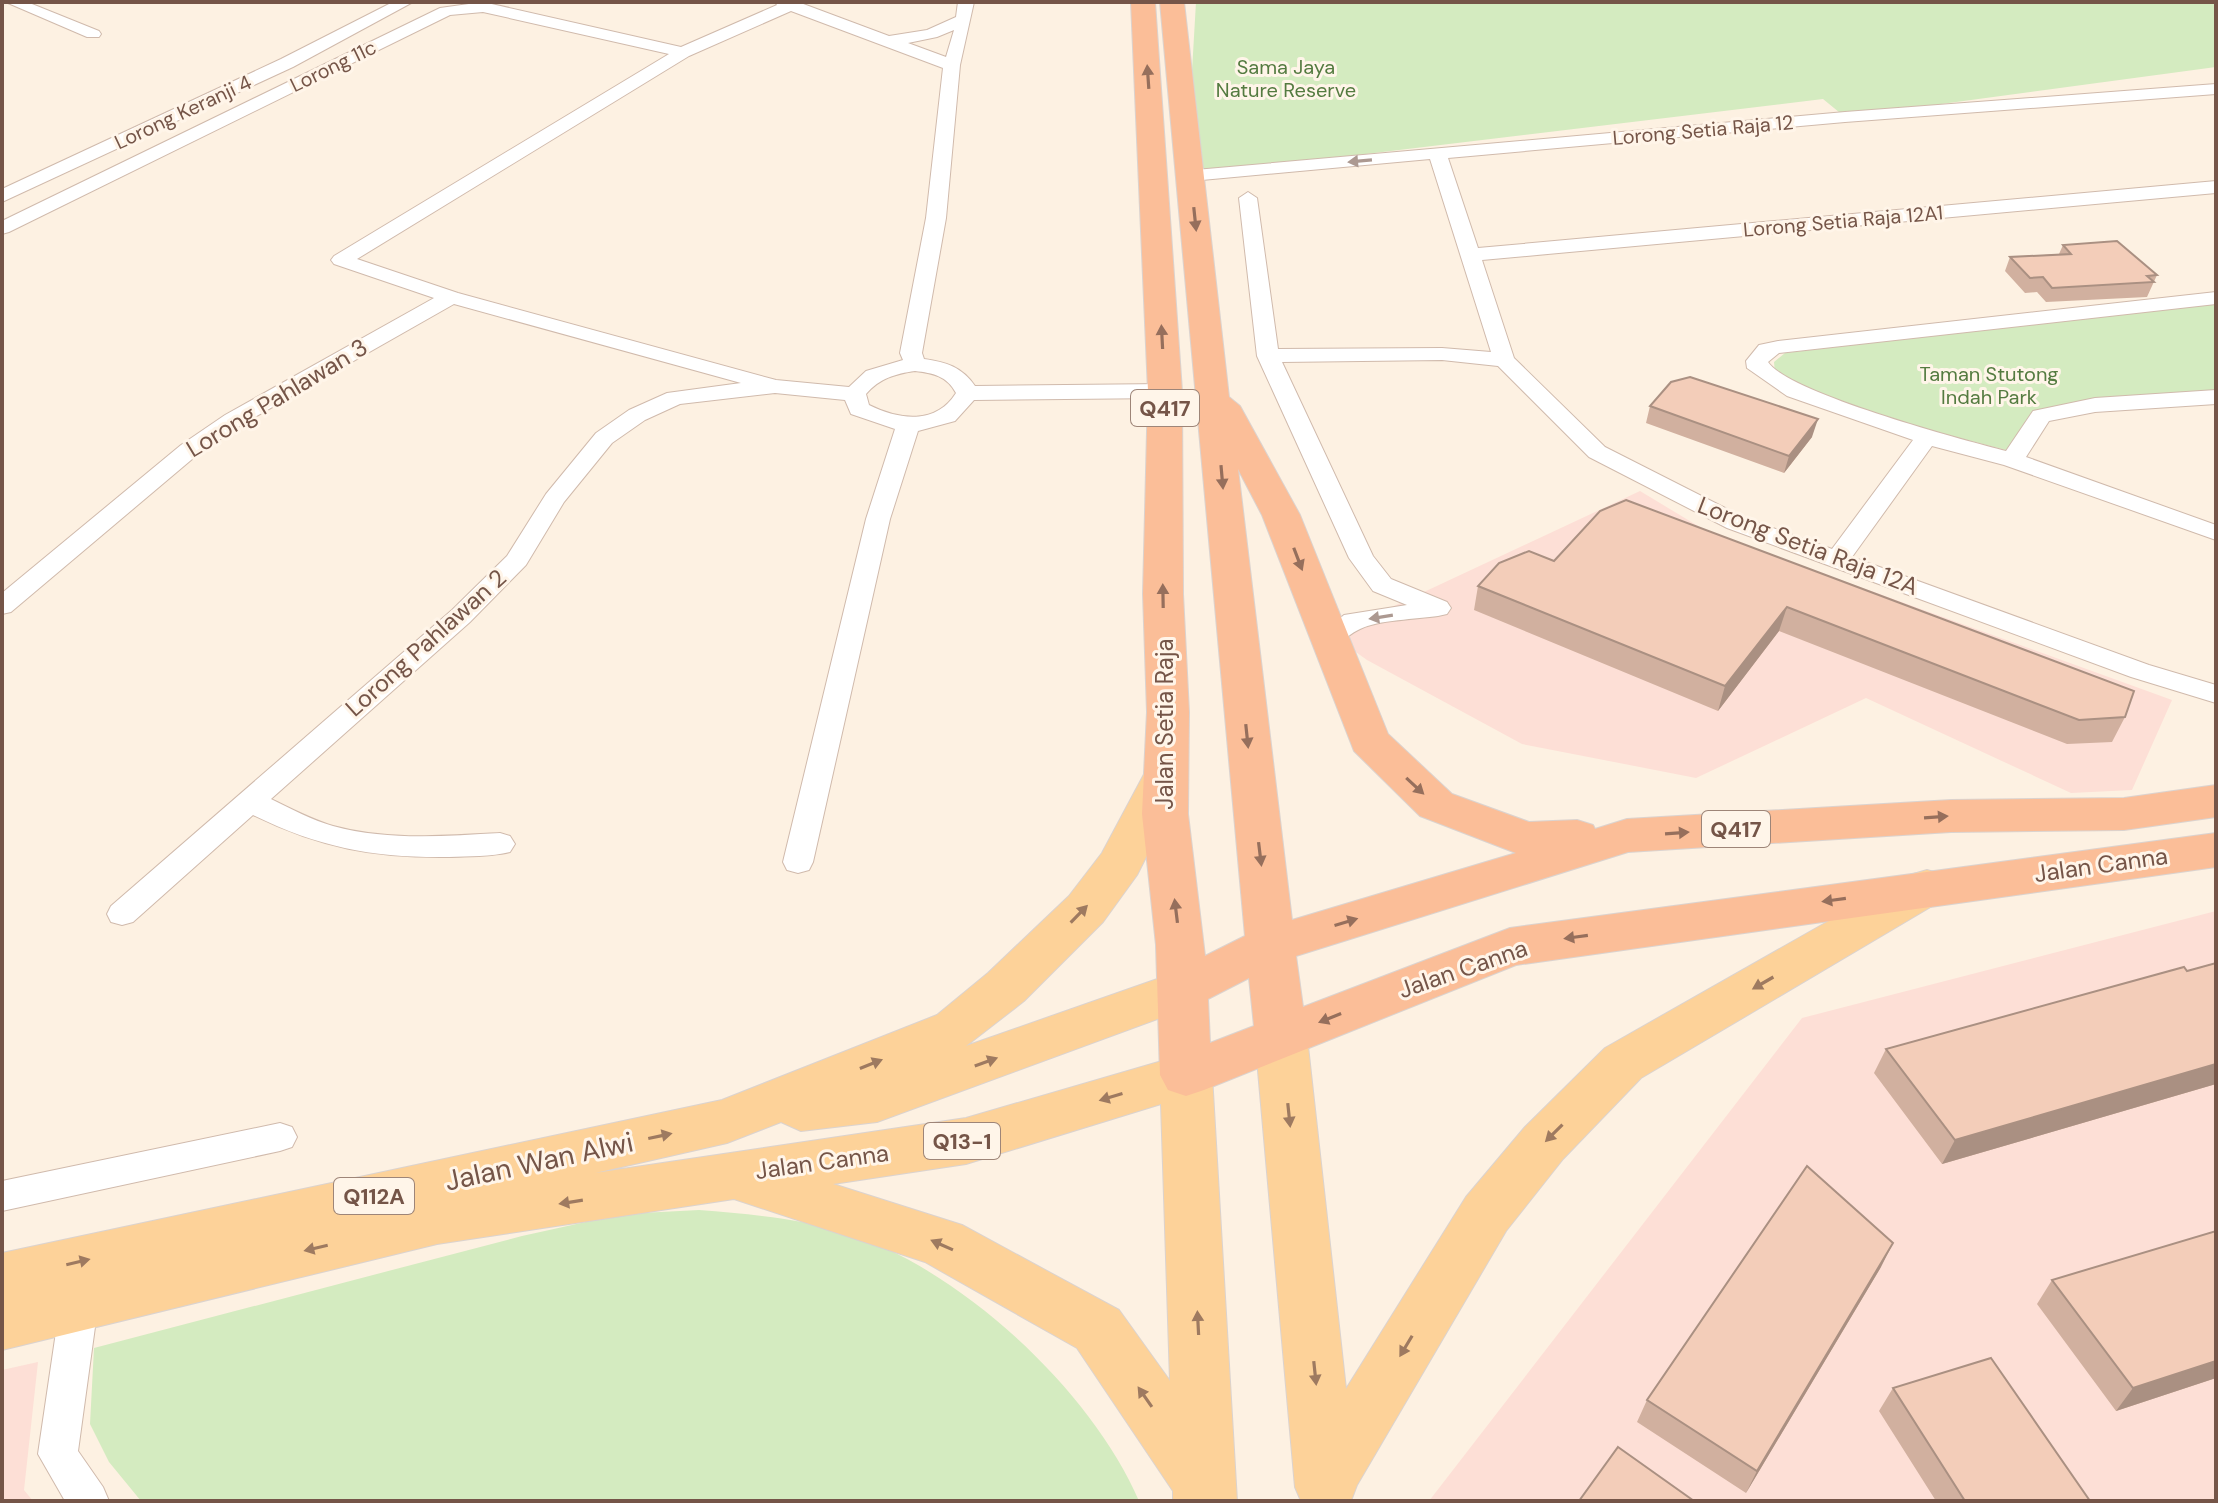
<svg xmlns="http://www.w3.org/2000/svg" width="2218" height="1503" font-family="'DM Sans',sans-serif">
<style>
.commercial{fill:#fddfd6}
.green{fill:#d4ebc0}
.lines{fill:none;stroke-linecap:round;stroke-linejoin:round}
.minor-casing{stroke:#d0baac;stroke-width:2}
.primary-casing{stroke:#dbd3cf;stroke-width:2}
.trunk-casing{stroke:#dbd3cf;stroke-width:2}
.minor{fill:#fff;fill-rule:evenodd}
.primary{fill:#fdd299;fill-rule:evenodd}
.trunk{fill:#fbbe98;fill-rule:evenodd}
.wall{fill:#d1b09f}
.shaded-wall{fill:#aa9082}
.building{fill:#f3cdb9;stroke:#aa9082;stroke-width:2}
.oneway{fill:#966f5c}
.oneway2{fill:#ac9991}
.oneway3{fill:#9e7a60}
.labels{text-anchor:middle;stroke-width:6;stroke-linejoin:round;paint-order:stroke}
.far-street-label{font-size:20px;fill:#755548;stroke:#fff5e9}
.far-park-label{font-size:20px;fill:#547b40;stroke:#fff5e9}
.shield{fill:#fff5e9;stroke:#9e8578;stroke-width:2}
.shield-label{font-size:22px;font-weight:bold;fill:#755548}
.street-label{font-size:24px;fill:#755548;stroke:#fff5e9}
.near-street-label{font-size:28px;fill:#755548;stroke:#fff5e9}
</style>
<rect width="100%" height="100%" fill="#fdf1e2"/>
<path class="commercial" d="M 1640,491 L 1708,532 L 2172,700 L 2132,790 L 2071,793 L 1866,698 L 1696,778 L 1522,744 L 1367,660 L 1332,635 Z
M 2216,911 L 2216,1501 L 1429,1501 L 1802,1018 Z
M 38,1362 L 24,1490 L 33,1501 L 2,1501 L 2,1370 Z"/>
<path class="green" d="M 1196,2 L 2216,2 L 2216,67 L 1845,117 L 1823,99 L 1191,175 L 1188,140 Z
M 2216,302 L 2216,395 L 2040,415 L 2006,450 C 1928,429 1844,413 1775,373 L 1774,362 L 1785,353 Z
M 699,1210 C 748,1214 797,1218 844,1232 C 960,1268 1092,1391 1139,1501 L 141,1501 L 109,1462 L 90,1424 L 94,1348 L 522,1236 L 622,1214 Z"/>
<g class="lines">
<g class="minor-casing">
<path id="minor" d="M 27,2 L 99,31 L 101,34 L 99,37 L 87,37 L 8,3 Z
M 393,2 L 413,2 L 293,67 L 2,202 L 2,189 L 281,59 Z
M 483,2 L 681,47 L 777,5 L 775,2 L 798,2 L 889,36 L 927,30 L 956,17 L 958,2 L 974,2 L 960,65 L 946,218 L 922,353 L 924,359 C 946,362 962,367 975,386 L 1165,384 L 1176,391 L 1165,398 L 974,400 L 955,421 L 918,431 L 890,519 L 813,862 L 809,870 L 798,873 L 787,870 L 783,862 L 866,519 L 895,429 L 851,414 L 845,400 L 775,393 L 680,404 L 645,420 L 612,443 L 564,502 L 526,565 L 470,622 L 271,799 C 291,809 312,820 333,826 C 387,841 445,836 500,833 L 510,836 L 515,844 L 510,852 C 491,857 469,856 449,857 C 375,858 320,848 253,815 L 133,922 L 122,925 L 111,922 L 107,914 L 111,906 L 452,610 L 507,556 L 546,494 L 596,433 L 629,410 L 667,393 L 741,383 L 454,304 L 241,425 L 197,455 L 11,612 L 2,614 L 2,593 L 181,445 L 225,415 L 434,298 L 334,264 L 331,260 L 334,256 L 669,54 L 483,12 L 450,15 L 9,232 L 2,234 L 2,221 L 440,8 ZM 791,11 L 943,68 L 926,218 L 900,353 L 903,360 L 866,371 L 849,387 L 776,380 L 458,293 L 357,259 L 689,56 ZM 954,30 L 946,57 L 908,43 L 937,37 ZM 915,371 C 933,373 947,376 956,393 C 936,425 899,420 869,405 L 866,394 C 880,378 895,374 915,371 Z
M 2216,84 L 2216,94 L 1845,122 L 1448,158 L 1478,248 L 2216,181 L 2216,193 L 1482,260 L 1514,358 L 1605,447 L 1745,518 L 1832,549 L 1913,440 L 1787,396 L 1747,368 L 1746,361 L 1759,345 L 1778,341 L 2216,292 L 2216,304 L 1779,353 L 1768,362 C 1788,393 1963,440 2006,451 L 2033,411 L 2095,398 L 2216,390 L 2216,404 L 2095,412 L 2049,421 L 2026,457 L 2216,525 L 2216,540 L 2004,465 L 1932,446 L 1852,557 L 2149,665 L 2216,685 L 2216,703 L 2131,677 L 1727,528 L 1589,457 L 1498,366 L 1442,360 L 1282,362 L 1373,556 L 1391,579 L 1447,602 L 1451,608 L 1447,614 L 1438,616 C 1417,619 1378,620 1360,629 C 1344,636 1339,650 1320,645 L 1316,639 L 1344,615 L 1407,605 L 1373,591 L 1349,558 L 1257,356 L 1239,198 L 1248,192 L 1257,198 L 1278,349 L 1442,348 L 1491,352 L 1430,159 L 1191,181 L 1184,179 L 1182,175 L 1184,171 L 1845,112 Z
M 280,1123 L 292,1127 L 297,1137 L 292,1147 L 280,1151 L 2,1211 L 2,1181 Z
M 79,1288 L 92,1293 L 98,1305 L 78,1451 L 103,1487 L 109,1501 L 65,1501 L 38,1454 L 60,1305 L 66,1293 Z"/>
</g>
<g class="primary-casing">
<path id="primary" d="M 1165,761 L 1181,765 L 1187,776 L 1137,875 L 1103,922 L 1024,1001 L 966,1046 L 1183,970 L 1201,975 L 1208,989 L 1201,1003 L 877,1122 L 801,1131 L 781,1122 L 727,1143 L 595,1173 L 966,1118 L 1186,1054 L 1204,1060 L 1212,1075 L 1237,1501 L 1173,1501 L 1173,1491 L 1077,1348 L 925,1262 L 734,1199 L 437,1244 L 2,1350 L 2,1253 L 722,1100 L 937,1015 L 988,973 L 1069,896 L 1102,853 L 1149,765 ZM 1161,1104 L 1170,1381 L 1119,1310 L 962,1225 L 833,1184 L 966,1164 Z
M 1927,870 L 1944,875 L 1951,887 L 1944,899 L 1641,1078 L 1563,1159 L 1506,1231 L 1357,1485 L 1351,1501 L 1301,1501 L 1295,1487 L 1255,1037 L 1263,1023 L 1281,1017 L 1299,1023 L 1307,1037 L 1346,1389 L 1466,1197 L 1525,1127 L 1605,1048 L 1910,875 Z"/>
</g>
<g class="trunk-casing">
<path id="trunk" d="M 1131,2 L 1155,2 L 1182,391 L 1183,594 L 1189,712 L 1188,814 L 1205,956 L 1245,936 L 1160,2 L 1184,2 L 1229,397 L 1240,406 L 1300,515 L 1388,734 L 1452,794 L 1529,822 L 1577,820 L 1593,825 L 1595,829 L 1627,819 L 1951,800 L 2124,798 L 2216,785 L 2216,817 L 2124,830 L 1951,832 L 1628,852 L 1296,956 L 1303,1007 L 1510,928 L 2216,833 L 2216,867 L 1516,965 L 1204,1090 L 1186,1096 L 1168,1090 L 1160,1075 L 1156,945 L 1142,814 L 1147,712 L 1143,594 L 1148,391 ZM 1238,469 L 1262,515 L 1354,751 L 1420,816 L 1516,853 L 1292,920 ZM 1249,978 L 1254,1026 L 1210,1043 L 1208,999 Z"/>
</g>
<use href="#minor" class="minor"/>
<use href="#primary" class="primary"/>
<use href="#trunk" class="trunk"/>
</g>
<path class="wall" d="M 2063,245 L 2157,275 L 2147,297 L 2046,302 L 2037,292 L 2025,293 L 2005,271 L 2010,257 L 2059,254 Z
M 1650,406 L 1812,437 L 1784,473 L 1646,423 Z
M 1600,511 L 2125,717 L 2112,742 L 2067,744 L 1779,631 L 1718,711 L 1474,610 L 1478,586 L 1554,561 Z
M 2216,963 L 2216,1084 L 1942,1164 L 1874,1073 L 1886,1049 Z
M 1881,1267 L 1746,1493 L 1637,1422 L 1647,1400 Z
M 2052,1280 L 2216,1378 L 2116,1411 L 2037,1304 Z
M 1893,1388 L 2090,1501 L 1936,1501 L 1879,1411 Z"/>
<path class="shaded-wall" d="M 1818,419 L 1812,437 L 1784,473 L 1789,456 Z
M 1787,607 L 1779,631 L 1718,711 L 1725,686 Z
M 2216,1064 L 2216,1084 L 1942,1164 L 1955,1140 Z
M 1893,1243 L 1881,1267 L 1746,1493 L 1757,1471 Z
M 2216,1361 L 2216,1378 L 2116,1411 L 2133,1388 Z"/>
<path class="building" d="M 2117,241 L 2157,275 L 2147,276 L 2154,282 L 2052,288 L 2043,277 L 2030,278 L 2010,257 L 2071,254 L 2063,245 Z
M 1690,377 L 1818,419 L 1789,456 L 1650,406 L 1671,382 Z
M 1626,500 L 2134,691 L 2125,717 L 2079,720 L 1787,607 L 1725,686 L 1478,586 L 1499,563 L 1529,551 L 1554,561 L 1600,511 Z
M 2216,963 L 2216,1064 L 1955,1140 L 1886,1049 L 2184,967 L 2187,971 Z
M 1807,1166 L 1893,1243 L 1757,1471 L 1647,1400 Z
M 2216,1231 L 2216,1361 L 2133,1388 L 2052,1280 Z
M 1991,1358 L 2090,1501 L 1965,1501 L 1893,1388 Z
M 1618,1447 L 1694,1501 L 1579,1501 Z"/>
<defs><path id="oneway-solid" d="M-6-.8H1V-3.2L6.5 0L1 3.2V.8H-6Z" transform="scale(2)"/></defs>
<g class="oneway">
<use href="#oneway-solid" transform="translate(1148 77) rotate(-94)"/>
<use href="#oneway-solid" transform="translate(1195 219) rotate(84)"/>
<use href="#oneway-solid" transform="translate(1162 337) rotate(-93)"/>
<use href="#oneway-solid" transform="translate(1222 477) rotate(85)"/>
<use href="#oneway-solid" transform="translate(1298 559) rotate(69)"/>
<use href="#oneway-solid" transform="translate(1163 596) rotate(-91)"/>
<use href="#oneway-solid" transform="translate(1247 736) rotate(84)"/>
<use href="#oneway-solid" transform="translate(1415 786) rotate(43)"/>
<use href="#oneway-solid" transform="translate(1936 817) rotate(-4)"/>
<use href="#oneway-solid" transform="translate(1677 833) rotate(-4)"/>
<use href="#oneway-solid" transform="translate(1260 854) rotate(83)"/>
<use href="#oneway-solid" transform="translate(1834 900) rotate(172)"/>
<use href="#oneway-solid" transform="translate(1176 911) rotate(-97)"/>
<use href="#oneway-solid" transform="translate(1346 922) rotate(-17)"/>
<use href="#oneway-solid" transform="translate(1576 937) rotate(172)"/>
<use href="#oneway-solid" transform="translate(1330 1018) rotate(158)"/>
</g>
<g class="oneway2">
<use href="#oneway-solid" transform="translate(1360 161) rotate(175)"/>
<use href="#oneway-solid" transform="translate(1381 617) rotate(171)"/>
</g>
<g class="oneway3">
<use href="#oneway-solid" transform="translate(1079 914) rotate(-46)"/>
<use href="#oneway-solid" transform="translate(1763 983) rotate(150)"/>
<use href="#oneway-solid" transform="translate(986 1062) rotate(-20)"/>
<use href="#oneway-solid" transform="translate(871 1064) rotate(-22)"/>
<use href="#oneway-solid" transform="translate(1111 1097) rotate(163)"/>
<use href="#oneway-solid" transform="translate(1289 1115) rotate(84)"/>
<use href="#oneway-solid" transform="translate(1554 1133) rotate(135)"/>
<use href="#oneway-solid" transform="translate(660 1136) rotate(-12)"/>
<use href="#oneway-solid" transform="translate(571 1202) rotate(171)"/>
<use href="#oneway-solid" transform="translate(942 1245) rotate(-156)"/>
<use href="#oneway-solid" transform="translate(316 1248) rotate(167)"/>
<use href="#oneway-solid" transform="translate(78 1262) rotate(-13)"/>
<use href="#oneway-solid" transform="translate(1198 1323) rotate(-93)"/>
<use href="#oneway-solid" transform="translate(1406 1346) rotate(121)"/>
<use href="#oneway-solid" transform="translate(1315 1373) rotate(84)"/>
<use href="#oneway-solid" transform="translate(1145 1397) rotate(-125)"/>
</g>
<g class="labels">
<g class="far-street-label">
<text transform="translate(333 66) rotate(-26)" y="7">Lorong 11c</text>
<text transform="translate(183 112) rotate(-25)" y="7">Lorong Keranji 4</text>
<text transform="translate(1703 130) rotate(-5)" y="7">Lorong Setia Raja 12</text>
<text transform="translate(1843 221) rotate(-5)" y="7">Lorong Setia Raja 12A1</text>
</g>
<g class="far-park-label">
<text x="1286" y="74">Sama Jaya<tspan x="1286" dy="23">Nature Reserve</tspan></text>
<text x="1989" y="381">Taman Stutong<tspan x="1989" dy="23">Indah Park</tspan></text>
</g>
<g class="shield">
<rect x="1131" y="390" width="68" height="36" rx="6"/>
<rect x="1702" y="811" width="68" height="36" rx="6"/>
<rect x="924" y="1123" width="76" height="36" rx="6"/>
<rect x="334" y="1178" width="80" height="36" rx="6"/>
</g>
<g class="shield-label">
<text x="1165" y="416">Q417</text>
<text x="1736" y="837">Q417</text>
<text x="962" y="1149">Q13-1</text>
<text x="374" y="1204">Q112A</text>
</g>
<g class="street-label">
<text transform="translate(277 398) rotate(-31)" y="8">Lorong Pahlawan 3</text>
<text transform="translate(1808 546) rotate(21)" y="8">Lorong Setia Raja 12A</text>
<text transform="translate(426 643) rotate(-42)" y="8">Lorong Pahlawan 2</text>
<text transform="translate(1165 724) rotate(-90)" y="8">Jalan Setia Raja</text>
<text transform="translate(2101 865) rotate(-8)" y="8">Jalan Canna</text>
<text transform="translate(1463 969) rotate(-19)" y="8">Jalan Canna</text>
<text transform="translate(822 1162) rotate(-8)" y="8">Jalan Canna</text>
</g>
<g class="near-street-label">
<text transform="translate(539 1161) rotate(-12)" y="10">Jalan Wan Alwi</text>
</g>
</g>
<rect width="2218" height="1503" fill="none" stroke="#755548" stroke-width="8"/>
</svg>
